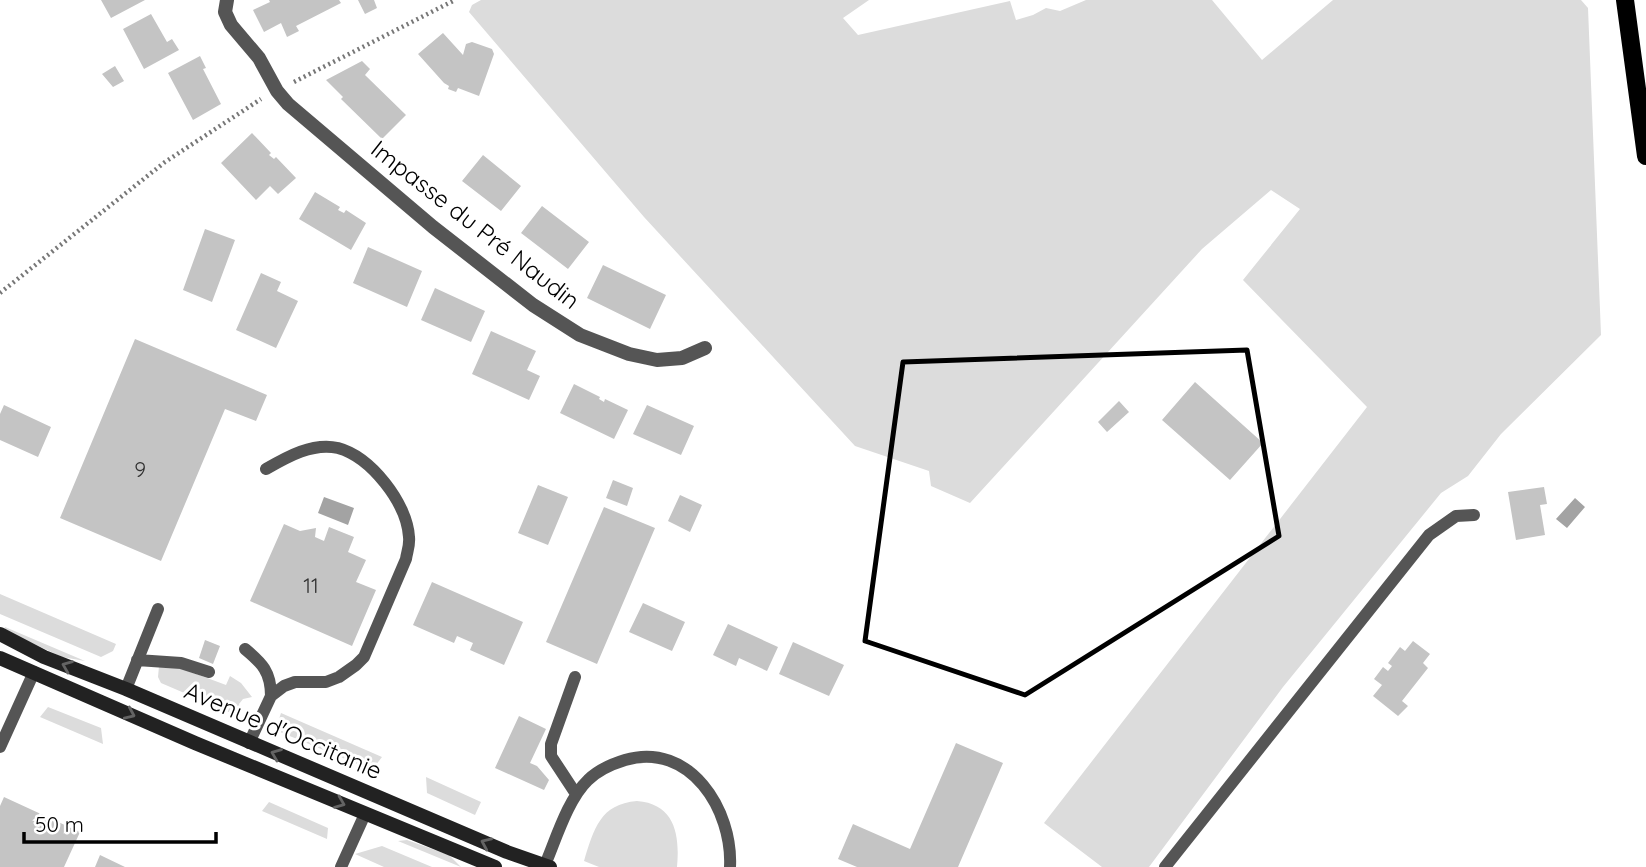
<svg xmlns="http://www.w3.org/2000/svg" width="1646" height="867" font-family="Quicksand,sans-serif">
<style>
.green{fill:#dcdcdc}
.water{fill:#a3a3a3}
.building{fill:#c4c4c4}
.lines{fill:none;stroke-linecap:round;stroke-linejoin:round}
.path{stroke:#777;stroke-width:4.5;stroke-dasharray:2 3.5;stroke-linecap:butt}
.service{stroke:#555;stroke-width:12}
.minor{stroke:#555;stroke-width:14}
.secondary{stroke:#222;stroke-width:14}
.primary{stroke:#000;stroke-width:18}
.oneway{stroke:#646464}
.marked{fill:none;stroke:#000;stroke-width:5;stroke-linejoin:round}
.labels{text-anchor:middle;stroke-width:6;stroke-linejoin:round;paint-order:stroke}
.number-label{font-size:21px;fill:#313131}
.street-label{font-size:24px;fill:#000;stroke:#fff}
</style>
<rect width="100%" height="100%" fill="#fff"/>
<path class="green" d="M 481,0 L 869,0 L 843,18 L 858,35 L 1010,1 L 1016,20 L 1033,15 L 1046,8 L 1060,11 L 1086,0 L 1212,0 L 1262,60 L 1333,0 L 1581,0 L 1588,8 L 1601,335 L 1501,434 L 1468,476 L 1441,493 L 1283,687 L 1149,867 L 1102,867 L 1044,823 L 1367,407 L 1243,280 L 1300,209 L 1271,190 L 1202,249 L 970,503 L 931,486 L 929,471 L 855,446 L 644,217 L 469,12 L 472,5 Z
M 0,594 L 116,644 L 113,651 L 101,657 L 0,614 Z
M 5,627 L 85,661 L 62,657 L 4,630 Z
M 159,666 L 183,669 L 226,685 L 230,676 L 241,683 L 252,697 L 243,699 L 239,704 L 242,711 L 231,713 L 161,683 L 158,677 Z
M 48,707 L 101,728 L 103,744 L 40,717 Z
M 281,713 L 382,757 L 372,770 L 280,732 L 278,722 Z
M 426,777 L 481,802 L 475,815 L 427,793 Z
M 637,801 C 675,804 680,835 677,867 L 599,867 L 584,861 C 594,829 600,804 637,801 Z
M 269,802 L 328,828 L 327,839 L 262,811 Z
M 407,840 L 449,855 L 461,867 L 398,841 Z
M 382,846 L 432,867 L 384,867 L 355,854 Z"/>
<path class="water" d="M 324,497 L 354,508 L 348,525 L 318,513 Z
M 1575,498 L 1585,507 L 1567,528 L 1556,519 Z"/>
<path class="building" d="M 101,0 L 145,0 L 111,18 Z
M 269,0 L 339,0 L 341,3 L 296,26 L 299,31 L 287,37 L 281,23 L 264,32 L 253,10 L 270,2 Z
M 358,0 L 374,0 L 377,8 L 365,14 Z
M 151,14 L 167,42 L 172,39 L 179,50 L 144,69 L 123,29 Z
M 443,33 L 463,55 L 466,44 L 472,42 L 492,49 L 494,54 L 479,96 L 458,88 L 456,92 L 448,89 L 449,86 L 444,83 L 418,54 Z
M 200,56 L 206,68 L 203,69 L 221,104 L 193,120 L 168,73 Z
M 362,61 L 370,69 L 365,75 L 406,115 L 382,139 L 341,99 L 343,97 L 326,80 Z
M 115,66 L 124,81 L 113,87 L 102,74 Z
M 252,133 L 271,153 L 269,155 L 274,159 L 276,157 L 296,178 L 278,194 L 270,186 L 256,200 L 221,163 Z
M 483,155 L 521,186 L 501,211 L 462,181 Z
M 315,192 L 340,207 L 338,210 L 344,213 L 346,210 L 366,223 L 351,250 L 299,219 Z
M 542,206 L 589,242 L 568,269 L 521,233 Z
M 205,229 L 235,240 L 212,302 L 183,290 Z
M 368,247 L 422,271 L 407,307 L 353,283 Z
M 603,265 L 666,295 L 650,329 L 587,298 Z
M 261,273 L 281,282 L 277,291 L 298,301 L 276,348 L 236,330 Z
M 435,288 L 485,311 L 471,342 L 421,320 Z
M 491,331 L 536,351 L 527,370 L 540,376 L 529,400 L 472,374 Z
M 135,339 L 267,395 L 256,421 L 225,409 L 161,561 L 60,518 Z
M 1195,382 L 1263,443 L 1230,480 L 1162,420 Z
M 574,384 L 600,397 L 599,399 L 604,402 L 605,399 L 628,410 L 614,439 L 560,413 Z
M 1119,401 L 1129,412 L 1107,432 L 1098,422 Z
M 4,405 L 51,427 L 38,457 L 0,440 L 0,414 Z
M 647,405 L 694,426 L 681,455 L 633,434 Z
M 613,480 L 633,488 L 627,506 L 606,498 Z
M 538,485 L 568,497 L 548,545 L 518,533 Z
M 1544,487 L 1547,504 L 1540,505 L 1545,535 L 1516,540 L 1508,492 Z
M 680,495 L 702,505 L 690,532 L 668,521 Z
M 604,507 L 655,528 L 597,664 L 546,642 Z
M 284,524 L 300,531 L 316,528 L 315,537 L 324,541 L 329,527 L 354,537 L 348,552 L 366,560 L 356,582 L 376,590 L 352,646 L 250,601 Z
M 432,582 L 523,622 L 504,665 L 470,650 L 473,643 L 457,636 L 454,643 L 413,625 Z
M 643,603 L 685,622 L 672,651 L 629,632 Z
M 728,624 L 778,647 L 767,671 L 739,658 L 736,666 L 713,655 Z
M 205,640 L 220,646 L 213,664 L 199,658 Z
M 1413,641 L 1430,654 L 1423,663 L 1428,668 L 1402,701 L 1408,706 L 1398,716 L 1373,696 L 1382,685 L 1374,679 L 1383,667 L 1388,671 L 1392,666 L 1388,663 L 1400,647 L 1405,651 Z
M 793,642 L 844,665 L 829,696 L 779,674 Z
M 519,716 L 546,729 L 530,763 L 537,766 L 549,780 L 544,790 L 495,768 Z
M 956,743 L 1003,763 L 958,867 L 857,867 L 838,859 L 853,824 L 910,849 Z
M 4,797 L 80,832 L 64,867 L 0,867 L 0,806 Z
M 100,855 L 125,867 L 95,867 Z"/>
<g class="lines">
<path class="path" d="M 294,82 L 455,0
M 0,293 L 165,162 L 261,99"/>
<path class="service" d="M 245,649 C 262,663 271,672 271,696
M 137,660 L 181,663 L 209,672
M 575,677 L 551,744 L 551,756 L 576,794
M 126,689 L 158,609
M 249,743 L 271,696 L 284,686 L 295,682 L 326,682 L 339,677 L 356,665 L 364,657 L 406,559 C 407,552 410,545 409,537 C 407,503 371,457 338,448 C 313,442 287,457 266,469
M 0,747 L 34,672
M 545,865 C 556,839 568,799 588,780 C 598,770 612,764 625,760 C 690,741 733,810 730,867
M 341,867 L 365,814
M 1165,867 L 1429,535 L 1456,516 L 1474,515"/>
<path class="minor" d="M 227,0 L 225,12 L 231,25 L 259,58 L 277,91 L 288,104 L 433,227 L 533,305 L 580,335 L 629,354 L 657,360 L 682,358 L 705,348"/>
<path class="secondary" d="M 0,634 L 44,657 L 126,689 L 507,852 L 550,867
M 0,658 L 195,743 L 495,867"/>
<path class="primary" d="M 1625,0 L 1646,156"/>
</g>
<defs><path id="oneway-chevron" d="M-2-3.5L2.5 0L-2 3.5" fill="none" stroke-width="1.6" stroke-linecap="round" stroke-linejoin="round" transform="scale(1.75)"/></defs>
<g class="oneway">
<use href="#oneway-chevron" transform="translate(67 666) rotate(-158)"/>
<use href="#oneway-chevron" transform="translate(130 714) rotate(24)"/>
<use href="#oneway-chevron" transform="translate(276 754) rotate(-158)"/>
<use href="#oneway-chevron" transform="translate(340 803) rotate(22)"/>
<use href="#oneway-chevron" transform="translate(486 843) rotate(-156)"/>
</g>
<path class="marked" d="M 1247,350 L 1279,536 L 1025,695 L 865,641 L 903,362 Z"/>
<g class="labels">
<g class="number-label">
<text x="140" y="477">9</text>
<text x="311" y="593">11</text>
</g>
<g class="street-label">
<text transform="translate(475 225) rotate(38)" y="8">Impasse du Pré Naudin</text>
<text transform="translate(283 731) rotate(23)" y="8">Avenue d'Occitanie</text>
</g>
</g>
<path d="M24 832v10h192v-10" fill="none" stroke="#000000" stroke-width="3.5"/>
<text x="35" y="832" font-size="21" fill="#000000" stroke="#ffffff" stroke-width="5" paint-order="stroke">50 m</text>
</svg>
